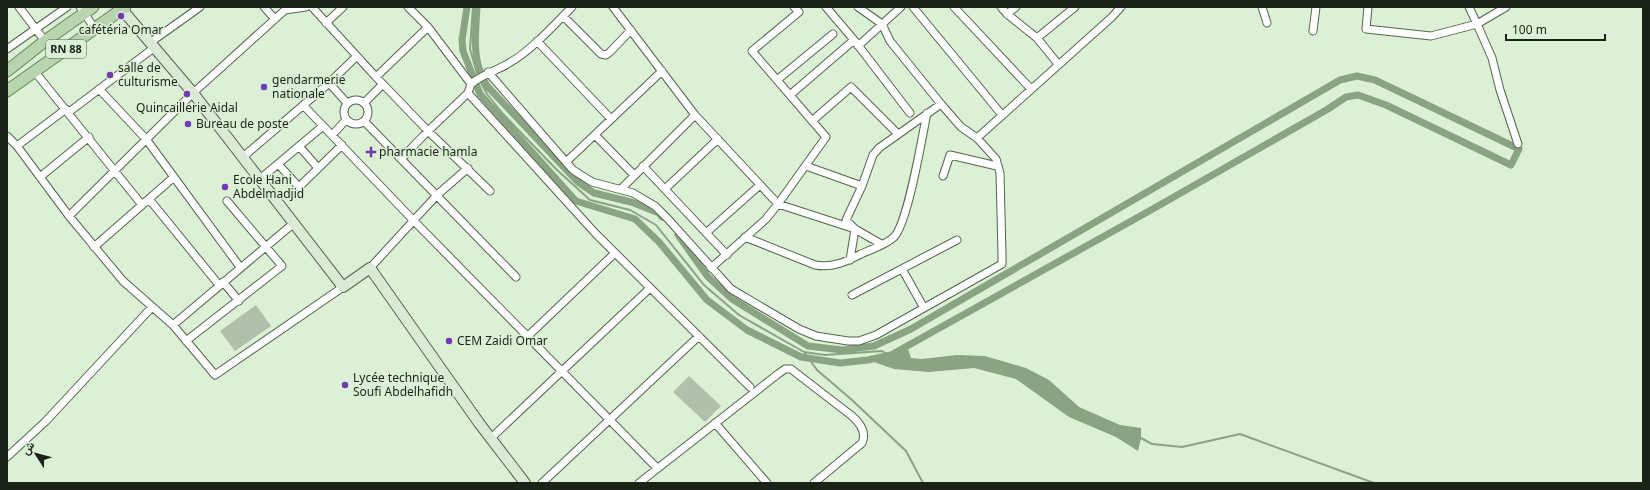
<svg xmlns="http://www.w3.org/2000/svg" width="1650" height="490" font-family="'Noto Sans',Vazirmatn,sans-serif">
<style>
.green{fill:#b0c0ab}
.water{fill:#8aa382}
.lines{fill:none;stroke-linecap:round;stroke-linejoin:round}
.stream{stroke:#8aa382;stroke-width:2}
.canal{stroke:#8aa382;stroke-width:7}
.street-casing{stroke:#54654e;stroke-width:9}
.secondary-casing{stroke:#54654e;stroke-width:12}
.primary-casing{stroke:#628457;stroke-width:13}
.street{stroke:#fff;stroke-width:7}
.secondary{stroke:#dbead7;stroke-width:10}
.primary{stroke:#b8d5af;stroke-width:11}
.poi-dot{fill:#713bb1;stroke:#dbf0d5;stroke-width:1.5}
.labels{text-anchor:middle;stroke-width:3;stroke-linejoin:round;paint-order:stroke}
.shield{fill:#dbf0d5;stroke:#556051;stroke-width:1}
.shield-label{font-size:11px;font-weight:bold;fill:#1b2319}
.poi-label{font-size:12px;fill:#1b2319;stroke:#dbf0d5;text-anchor:start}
</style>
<rect width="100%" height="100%" fill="#dbf0d5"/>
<path class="green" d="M 256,305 L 271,326 L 235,351 L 220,331 Z
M 689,376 L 721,406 L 705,422 L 673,392 Z"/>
<path class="water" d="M 907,346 L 911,358 L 922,359 L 957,355 L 985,356 L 1026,368 L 1049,380 L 1079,407 L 1120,425 L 1141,428 L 1141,438 L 1138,451 L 1116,437 L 1069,417 L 1016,379 L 974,368 L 929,372 L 894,369 L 868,360 L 891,355 Z"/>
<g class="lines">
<path class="stream" d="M 473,7 L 470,49 L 478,77
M 480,81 L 487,94 L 503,114 L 556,169 L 590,200 L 630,210 L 656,225 L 704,285 L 739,315 L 804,352 L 825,355 L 882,351 L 892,357
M 804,352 L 817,370 L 852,400 L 906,451 L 923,483
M 1139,437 L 1152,444 L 1182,447 L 1240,434 L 1374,483"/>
<path class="canal" d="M 467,7 L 462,40 L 463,51 L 480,94 L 576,201 L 635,219 L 659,242 L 707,300 L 747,330 L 801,357 L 840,363 L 868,360 L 891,355 L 1151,210 L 1328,109 L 1346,97 L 1358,95 L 1386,105 L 1511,165 L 1519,149 L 1375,80 L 1357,76 L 1340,80 L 911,329 L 874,346 L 842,350 L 808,346 L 732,299 L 708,277 L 678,235
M 477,7 C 476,27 473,49 479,68 C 481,74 484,80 487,86 L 578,182 L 594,193 L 631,202 L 659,213 L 662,217"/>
<g class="street-casing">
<path id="street" d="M 19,7 L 45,41
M 80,7 L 95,29
M 264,7 L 275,19
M 312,7 L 376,77 L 428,131 L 490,191
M 613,7 L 695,115 L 778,204 L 855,229 L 881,244
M 826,7 L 854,40 L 910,113
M 913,7 L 1002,115
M 954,7 L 1031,89
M 1001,7 L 1007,14 L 1037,38 L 1058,64
M 1262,7 L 1267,23
M 1368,7 L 1366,29 L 1431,36 L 1477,24 L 1469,7
M 1506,7 L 1477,24 L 1492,58 L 1500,90 L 1518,144
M 1007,14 L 1016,7
M 563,16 L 601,54 L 606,55 L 610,52 L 631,30
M 326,23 L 343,7
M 1313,31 L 1316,7
M 1037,38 L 1075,7
M 537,41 L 611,119
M 151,42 L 200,7
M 858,46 L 901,7
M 7,49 L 67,7
M 35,72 L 142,205
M 488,72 L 573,170 L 592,182 L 633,193 L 655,206 L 668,219 L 731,289 L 799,329 L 816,336 L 848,341 L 859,341 L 876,335 L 1002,264 L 1002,254 L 1000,173 L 996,159 L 977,138 L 961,127 L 941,104 L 890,41 L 882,24 L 858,7
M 376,77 L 428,27
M 777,80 L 833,34
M 329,83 L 356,57
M 471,84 C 483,74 496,71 509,63 C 531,51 554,25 572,7
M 99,89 L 146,139 L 240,267
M 468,93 L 596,234 L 750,387
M 790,95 L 854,40
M344 112a12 12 0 1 1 24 0a12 12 0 1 1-24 0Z
M 364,103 L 383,84
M 304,106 L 413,220 L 657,468
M 69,112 L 155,47
M 364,121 L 516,277
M 812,121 L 851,87 L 898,134
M 332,135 L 346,120
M 595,135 L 634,175
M 7,136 L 17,146 L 69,216 L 123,281 L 173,325 L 215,375 L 343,287
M 977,138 L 1112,17 L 1121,7
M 17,146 L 66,109
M 299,146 L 318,168
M 243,157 L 329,83 L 347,103
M 401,159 L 428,131 L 468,93 L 471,84 L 428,27 L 408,7
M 566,162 L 662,71
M 278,164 L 299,187 L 342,145
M 643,166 L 727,255
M 806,166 L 862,186
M 943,176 L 950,155 L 997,166
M 40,177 L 89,137
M 260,179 L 323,126
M 621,189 L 695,115
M 665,189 L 718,139
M 149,199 L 219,285
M 69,216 L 193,93 L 285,10 L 306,7
M 706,233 L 760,185
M 745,237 L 815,265 C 832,268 846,262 861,254 C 870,250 887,244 894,237 C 908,223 922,137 927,113
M 94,247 L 174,177
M 850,260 L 855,229 L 846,220 L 862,186 L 873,155 L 879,148 L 941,104
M 370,268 L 437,195 L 468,168
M 711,268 L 766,219 L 778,204 L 826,137 L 752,51 L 799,12 L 794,7
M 902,269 L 924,308
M 223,282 L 239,301
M 852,295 L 957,240
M 173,325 L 294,223
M 528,336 L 615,253
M 186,341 L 282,266 L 227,201
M 715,423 L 767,483
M 491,438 L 650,288
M 7,457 L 45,422 L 152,307
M 542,483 L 699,336
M 639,483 L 778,374 L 785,369 L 791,369 L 852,416 C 860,423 867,432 862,443 L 814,483"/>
</g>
<g class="secondary-casing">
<path id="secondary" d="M 120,7 L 193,93 L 343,287 L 370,268 L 479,423 L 525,483"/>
</g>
<g class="primary-casing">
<path id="primary" d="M 7,71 L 45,41 L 93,7
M 7,91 L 125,7"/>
</g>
<use href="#street" class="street"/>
<use href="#secondary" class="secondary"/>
<use href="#primary" class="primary"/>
</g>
<g class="poi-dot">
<circle cx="121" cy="16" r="4"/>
<circle cx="110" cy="75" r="4"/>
<circle cx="264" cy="87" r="4"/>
<circle cx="187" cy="94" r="4"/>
<circle cx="188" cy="124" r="4"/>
<path d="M369 146h4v4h4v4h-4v4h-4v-4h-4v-4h4z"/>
<circle cx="225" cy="187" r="4"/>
<circle cx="449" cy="341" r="4"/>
<circle cx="345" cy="385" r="4"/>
</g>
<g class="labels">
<rect class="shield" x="46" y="40" width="40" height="18" rx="3"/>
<g class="shield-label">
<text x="66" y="53">RN 88</text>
</g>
<g class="poi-label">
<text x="121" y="34" text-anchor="middle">cafétéria Omar</text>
<text x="118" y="72">salle de<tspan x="118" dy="14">culturisme</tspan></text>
<text x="272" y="84">gendarmerie<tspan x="272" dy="14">nationale</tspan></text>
<text x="187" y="112" text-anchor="middle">Quincaillerie Aidal</text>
<text x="196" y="128">Bureau de poste</text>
<text x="379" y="156">pharmacie hamla</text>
<text x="233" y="184">Ecole Hani<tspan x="233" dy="14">Abdelmadjid</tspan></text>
<text x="457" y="345">CEM Zaidi Omar</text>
<text x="353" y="382">Lycée technique<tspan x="353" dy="14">Soufi Abdelhafidh</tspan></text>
</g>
</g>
<rect width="1650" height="490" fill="none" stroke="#1b2319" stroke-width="16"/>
<g transform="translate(36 454) rotate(306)" stroke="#dbf0d5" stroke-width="3" paint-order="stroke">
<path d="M0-3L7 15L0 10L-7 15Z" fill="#1b2319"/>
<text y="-6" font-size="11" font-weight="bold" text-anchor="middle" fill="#1b2319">ش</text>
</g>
<path d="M1506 34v6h99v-6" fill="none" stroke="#1b2319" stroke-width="2"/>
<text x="1512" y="34" font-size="12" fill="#1b2319" stroke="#dbf0d5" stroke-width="3" paint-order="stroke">100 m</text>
</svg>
